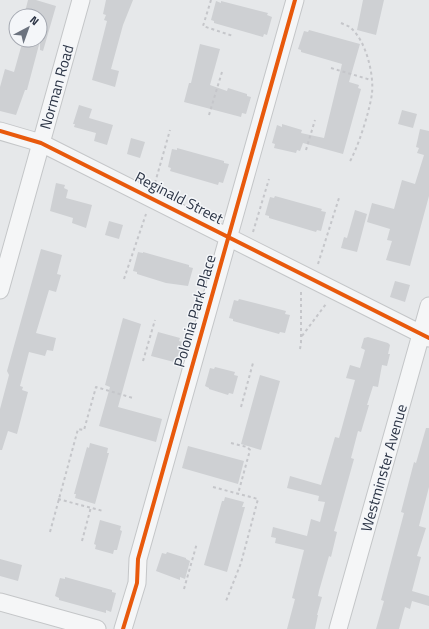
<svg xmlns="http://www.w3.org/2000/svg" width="429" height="629" font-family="'Titillium Web',sans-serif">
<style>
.building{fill:#ced0d3}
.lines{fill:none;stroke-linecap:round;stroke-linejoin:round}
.minor-casing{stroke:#c4c6c8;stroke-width:19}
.path{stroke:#c5c6ca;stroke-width:2;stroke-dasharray:3 3;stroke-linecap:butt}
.minor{stroke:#f5f6f7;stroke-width:17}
.cycleway-casing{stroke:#f4f6f9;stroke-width:6}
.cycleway{stroke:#e8590c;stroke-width:4}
.labels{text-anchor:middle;stroke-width:3;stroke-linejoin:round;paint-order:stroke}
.street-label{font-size:15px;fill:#2b3445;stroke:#f4f6f9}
</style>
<rect width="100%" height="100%" fill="#e6e8ea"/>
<path class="building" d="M 28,0 L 36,0 L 56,6 L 43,51 L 40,50 L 40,41 L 27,90 L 25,90 L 16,115 L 0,111 L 0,87 L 5,69 L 14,72 L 23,40 L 40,40 L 40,16 L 24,16 Z
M 106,0 L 133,0 L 123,25 L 111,69 L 119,71 L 115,87 L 92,80 L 107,21 L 104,20 L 106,15 L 103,14 Z
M 363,0 L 384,0 L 376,35 L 357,30 Z
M 216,1 L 221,3 L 221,1 L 268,13 L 267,15 L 272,17 L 267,35 L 264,34 L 263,37 L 214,23 L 214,21 L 211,20 Z
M 309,30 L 360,44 L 349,82 L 359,85 L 358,88 L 361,89 L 343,154 L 303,143 L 300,151 L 297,150 L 296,153 L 274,148 L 275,144 L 272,143 L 277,125 L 282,127 L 282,124 L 302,130 L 301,133 L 324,138 L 342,64 L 301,52 L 301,50 L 298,49 L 304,31 L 308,32 Z
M 200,44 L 220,49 L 210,85 L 227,91 L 228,88 L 247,94 L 247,96 L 251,97 L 246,114 L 242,113 L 241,117 L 184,102 L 189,83 L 191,83 Z
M 79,105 L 92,109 L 89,118 L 113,125 L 107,145 L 94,141 L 96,133 L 74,127 L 75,124 L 73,124 Z
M 402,110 L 417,114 L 413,128 L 398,124 Z
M 420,129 L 429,131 L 429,196 L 410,266 L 386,260 L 392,241 L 387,240 L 390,229 L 367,222 L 372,203 L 394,209 L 402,180 L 415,184 L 424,155 L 417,153 L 419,148 L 416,147 Z
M 131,138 L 145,142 L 140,158 L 127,154 Z
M 177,148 L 224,161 L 224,163 L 229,164 L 223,183 L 219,182 L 218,185 L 170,171 L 171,168 L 168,167 L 172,149 L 177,150 Z
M 56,183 L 65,185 L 64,188 L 68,190 L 66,198 L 92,205 L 86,228 L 72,223 L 73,218 L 50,211 Z
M 275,196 L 322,209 L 321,211 L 326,212 L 321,231 L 317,230 L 316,232 L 269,218 L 269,216 L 265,215 L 270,197 L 274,198 Z
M 355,210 L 367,214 L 357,252 L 341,248 L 344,237 L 347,238 Z
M 109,221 L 123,225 L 119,239 L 105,235 Z
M 41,249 L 62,255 L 57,274 L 61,275 L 56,292 L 49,290 L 36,333 L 56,338 L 53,351 L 47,350 L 45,356 L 29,352 L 20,386 L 23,387 L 22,390 L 28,392 L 17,434 L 8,431 L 2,450 L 0,450 L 0,409 L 9,375 L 7,371 Z
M 138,252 L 143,253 L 143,252 L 189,265 L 189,267 L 193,268 L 188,286 L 166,283 L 137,274 L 137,272 L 133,271 Z
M 395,281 L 410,285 L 405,302 L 390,297 Z
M 239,299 L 286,311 L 285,314 L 290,315 L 285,333 L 280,332 L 279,334 L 233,321 L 233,319 L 229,318 L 234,300 L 238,301 Z
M 123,318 L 141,324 L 118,407 L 162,419 L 156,442 L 99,426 L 110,387 L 105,385 Z
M 158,332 L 180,338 L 179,341 L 183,342 L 178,360 L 174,359 L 174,362 L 151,356 Z
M 368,337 L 388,343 L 390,345 L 388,354 L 390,354 L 387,366 L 382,365 L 378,387 L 373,386 L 367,405 L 369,405 L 361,432 L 358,431 L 351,458 L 354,459 L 334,531 L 337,532 L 331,557 L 329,556 L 319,591 L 318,596 L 322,597 L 317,615 L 318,615 L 315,629 L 287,629 L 295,599 L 292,598 L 304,550 L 275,543 L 276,538 L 271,537 L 273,527 L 307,536 L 311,519 L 320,522 L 325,502 L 318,501 L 319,496 L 287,488 L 290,476 L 321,485 L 335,437 L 339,438 L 355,380 L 346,378 L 350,365 L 360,368 L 365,350 L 361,348 L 364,338 Z
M 215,367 L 235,372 L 234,375 L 238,376 L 233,394 L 229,393 L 228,395 L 209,389 L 209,388 L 205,386 L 210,368 L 214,369 Z
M 260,375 L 280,381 L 261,450 L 241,444 Z
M 426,428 L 429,428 L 429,487 L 419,526 L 426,528 L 417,556 L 421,557 L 412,591 L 429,596 L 429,606 L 412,601 L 410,609 L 405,607 L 399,629 L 376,629 L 384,601 L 381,600 L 404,513 L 401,512 L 414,462 L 416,463 Z
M 90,443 L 108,448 L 107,453 L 109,453 L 95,504 L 75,498 L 76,494 L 74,494 L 87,447 L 89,448 Z
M 188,446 L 244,461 L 238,484 L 182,468 Z
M 225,497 L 244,502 L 242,507 L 245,507 L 227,572 L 204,565 L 222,501 L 224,501 Z
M 100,520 L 121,526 L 120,530 L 122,531 L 117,550 L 114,550 L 113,554 L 95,549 L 96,545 L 94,544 Z
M 167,552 L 186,558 L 186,559 L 190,561 L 185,579 L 180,577 L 180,580 L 156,571 L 162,553 L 166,554 Z
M 0,559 L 22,565 L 18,581 L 0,576 Z
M 65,577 L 112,590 L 112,592 L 116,593 L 111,612 L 106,610 L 106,613 L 59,600 L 59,598 L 55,596 L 60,578 L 65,579 Z"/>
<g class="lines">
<g class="minor-casing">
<path id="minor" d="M 0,131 L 41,143 L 429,338
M 0,290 L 81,0
M 0,602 L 97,629
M 123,629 L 137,583 L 138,559 L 295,0
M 338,629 L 429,306"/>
</g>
<path class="path" d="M 211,0 L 203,26 L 233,36
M 341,23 C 345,25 350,26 352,29 C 366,42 374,74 372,93 C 370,110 358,148 349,163
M 331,68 L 371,80
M 209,115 L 222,72
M 306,150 L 315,120
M 155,183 L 170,130
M 253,232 L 269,179
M 318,264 L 339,198
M 124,279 L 146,214
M 302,336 L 326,304
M 300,349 L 301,343 L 301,291
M 143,361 L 155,320
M 241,407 L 253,363
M 231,443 L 247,447 L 250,450 L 238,494
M 213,487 L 258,499 L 241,563 L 226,601
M 58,499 L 103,511
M 50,532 L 78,429 L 84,430 L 96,387 L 133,398
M 82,541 L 91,507
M 184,589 L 197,543"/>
<use href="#minor" class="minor"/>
<g class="cycleway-casing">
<path id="cycleway" d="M 0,131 L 41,143 L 429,338
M 123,629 L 137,583 L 138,559 L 295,0"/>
</g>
<use href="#cycleway" class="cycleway"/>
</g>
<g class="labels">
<g class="street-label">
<text transform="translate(57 87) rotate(-74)" y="5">Norman Road</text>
<text transform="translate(179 198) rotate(27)" y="5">Reginald Street</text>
<text transform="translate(195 311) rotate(-74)" y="5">Polonia Park Place</text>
<text transform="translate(384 468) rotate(-74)" y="5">Westminster Avenue</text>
</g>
</g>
<g transform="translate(28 28) rotate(41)"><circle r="19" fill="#f4f6f9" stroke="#a4a8b1"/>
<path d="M0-3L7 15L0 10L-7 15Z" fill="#6c737f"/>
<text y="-6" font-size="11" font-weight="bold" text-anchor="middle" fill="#2b3445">N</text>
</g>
</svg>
